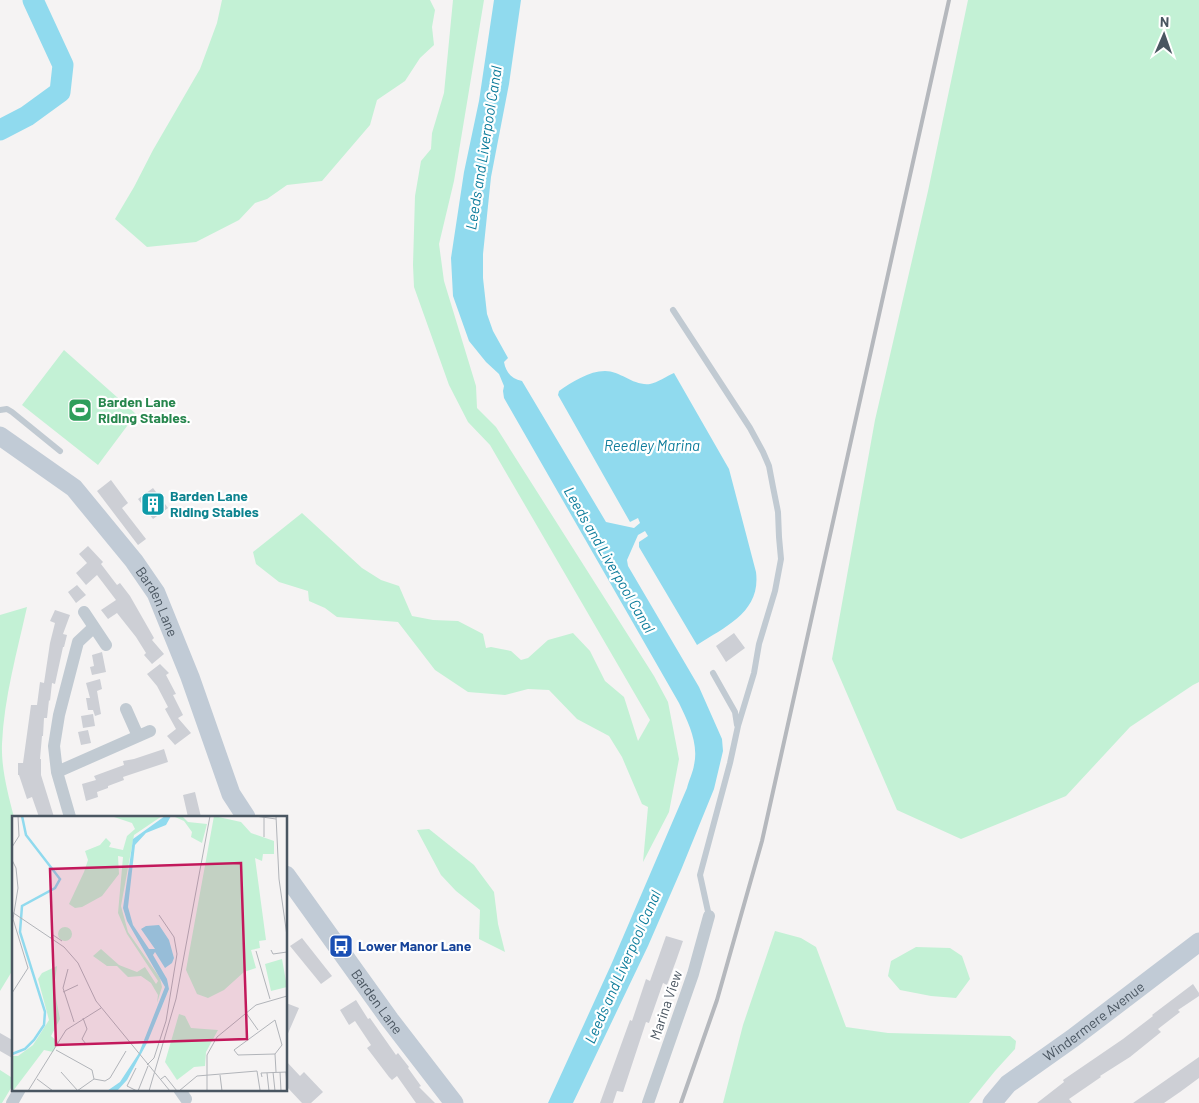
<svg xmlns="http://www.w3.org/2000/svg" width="1199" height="1103" font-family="Barlow,sans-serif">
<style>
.green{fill:#c3f1d5}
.water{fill:#90daee}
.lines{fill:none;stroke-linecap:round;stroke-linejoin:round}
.river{stroke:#90daee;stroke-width:21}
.building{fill:#cdcfd5}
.lane{stroke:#c1cad2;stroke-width:6}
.street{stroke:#c1cad2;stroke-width:12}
.secondary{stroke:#c1cbd6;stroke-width:19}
.rail{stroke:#b5b8bd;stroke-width:4}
.labels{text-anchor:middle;stroke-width:4.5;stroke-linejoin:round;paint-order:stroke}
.leisure-label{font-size:14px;font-weight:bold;fill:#27864d;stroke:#fff;text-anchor:start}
.culture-label{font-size:14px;font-weight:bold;fill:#0d838f;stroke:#fff;text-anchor:start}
.street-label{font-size:14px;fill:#4a5661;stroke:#fff}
.transit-label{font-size:14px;font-weight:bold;fill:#164399;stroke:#fff;text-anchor:start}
.water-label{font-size:15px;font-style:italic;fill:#0c7c9b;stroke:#fff}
.inset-river{fill:none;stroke:#90daee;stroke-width:2.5}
.inset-road{fill:none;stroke:#b1b4b9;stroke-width:1}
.view{fill:#c2185b;fill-opacity:0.15;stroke:#c2185b;stroke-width:2.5}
.inset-edge{fill:none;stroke:#4a5661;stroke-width:2.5}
</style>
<rect width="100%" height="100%" fill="#f5f3f3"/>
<path class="green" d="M 222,0 L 430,0 L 435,10 L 432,27 L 434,45 L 420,58 L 405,81 L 377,100 L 370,125 L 322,181 L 287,185 L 267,199 L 255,203 L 239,220 L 196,242 L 147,247 L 115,219 L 134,187 L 153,150 L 200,69 L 217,23 Z
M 453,0 L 484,0 L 454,181 L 439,244 L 444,281 L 476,386 L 477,408 L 496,427 L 654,676 L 668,702 L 679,759 L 669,812 L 643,862 L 648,807 L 642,804 L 622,757 L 609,736 L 577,719 L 549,690 L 528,689 L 505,695 L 468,692 L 435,670 L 398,622 L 337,617 L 325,608 L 309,601 L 308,591 L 279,582 L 256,564 L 253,552 L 302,513 L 362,568 L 381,580 L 399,586 L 412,616 L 433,620 L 458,621 L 483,634 L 486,648 L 491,647 L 511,651 L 521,660 L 528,658 L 548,640 L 573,633 L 590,651 L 605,681 L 624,697 L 638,741 L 650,720 L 490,445 L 468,422 L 449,385 L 414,287 L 413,265 L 415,196 L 421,161 L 431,149 L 432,133 L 444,93 Z
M 968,0 L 1199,0 L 1199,682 L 1193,685 L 1130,727 L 1066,796 L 961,839 L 897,810 L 832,659 L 875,420 L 928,191 Z
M 64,350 L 136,414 L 98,465 L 22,405 Z
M 27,607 C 17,652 4,698 2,744 C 1,768 8,794 14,817 L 14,968 L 0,991 L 0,615 Z
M 429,829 L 474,865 L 494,892 L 498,924 L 505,952 L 479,939 L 480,910 L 456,891 L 441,875 L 417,830 Z
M 775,931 L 801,938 L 816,947 L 846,1027 L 888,1033 L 1010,1036 L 1016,1041 L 1015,1049 L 995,1071 L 969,1103 L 723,1103 L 743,1025 Z
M 916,947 L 950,948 L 962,956 L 970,979 L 956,998 L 931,996 L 900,990 L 888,976 L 891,961 Z
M 0,1070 L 14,1079 L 14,1083 L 2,1103 L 0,1103 Z"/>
<path class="water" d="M 494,0 L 521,0 L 509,84 L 491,177 L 483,254 L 483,278 L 487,314 L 493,331 L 508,358 L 504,362 C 506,373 512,379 522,381 L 606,522 L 634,528 L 640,523 L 638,518 L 630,522 L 558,395 L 559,391 C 572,382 589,371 605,371 C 621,371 633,386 650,384 C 657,383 667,376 674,373 L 729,469 L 756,572 C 761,612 726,626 697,645 L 639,547 L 639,542 L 648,536 L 645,531 L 638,535 L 627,560 L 628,566 L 699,687 L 722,739 L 723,751 L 714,789 L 681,870 L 648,946 L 573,1103 L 548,1103 L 611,965 L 687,788 C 689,780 693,772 694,765 C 699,743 688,722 679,703 L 504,398 L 503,391 L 504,386 L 499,374 L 486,362 L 469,341 L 453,296 L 451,258 L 464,172 L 479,101 Z"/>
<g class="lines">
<path class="river" d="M 0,130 L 27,116 L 60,92 L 63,65 L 33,0"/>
</g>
<path class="building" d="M 111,480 L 128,503 L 122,508 L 146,539 L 138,545 L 97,491 Z
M 153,488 L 168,508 L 153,519 L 138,499 Z
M 88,546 L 103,562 L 101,564 L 117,585 L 120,583 L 130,596 L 154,638 L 152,640 L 164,654 L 152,664 L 144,655 L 146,653 L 136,637 L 117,613 L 108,619 L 101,610 L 116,600 L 97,575 L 86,585 L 76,573 L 87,563 L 79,554 Z
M 77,585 L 86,595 L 76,603 L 68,592 Z
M 55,610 L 70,615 L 63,634 L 67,635 L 64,647 L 63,647 L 55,684 L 52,683 L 50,701 L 49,700 L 47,718 L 44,718 L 43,736 L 42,736 L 40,759 L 41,759 L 41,775 L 54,817 L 39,817 L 32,797 L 27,799 L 19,775 L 18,775 L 18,763 L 23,763 L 31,705 L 37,705 L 40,682 L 44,683 L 50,643 L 55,623 L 50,621 Z
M 734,633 L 745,648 L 726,662 L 716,646 Z
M 102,652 L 106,672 L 92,675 L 90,667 L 94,666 L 92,655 Z
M 160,664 L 169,673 L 166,675 L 176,694 L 173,695 L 183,715 L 178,718 L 191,733 L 175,745 L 167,736 L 176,729 L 165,709 L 168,707 L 157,686 L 147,674 Z
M 100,679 L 102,689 L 97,691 L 101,714 L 95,716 L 93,710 L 88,710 L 86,698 L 90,698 L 86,683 Z
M 93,714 L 95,726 L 83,728 L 81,716 Z
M 88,730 L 91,743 L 81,745 L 78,732 Z
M 164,749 L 168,762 L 123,777 L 124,780 L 108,786 L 108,788 L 97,792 L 98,797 L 86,801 L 82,784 L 96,780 L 94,776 L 124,765 L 123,761 L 134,759 Z
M 195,792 L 201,817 L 188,817 L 183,795 Z
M 666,936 L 683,941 L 676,961 L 667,985 L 663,983 L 649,1023 L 646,1022 L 623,1092 L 617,1091 L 613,1103 L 600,1103 L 630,1020 L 632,1021 L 646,979 L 650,981 Z
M 302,938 L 332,976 L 321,984 L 290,946 Z
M 1193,984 L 1199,993 L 1199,996 L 1178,1010 L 1180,1012 L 1158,1029 L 1161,1032 L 1130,1057 L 1100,1076 L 1101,1077 L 1069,1099 L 1072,1103 L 1037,1103 L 1064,1082 L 1063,1080 L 1123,1039 L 1153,1016 L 1152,1015 Z
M 356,1000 L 368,1019 L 370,1018 L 396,1055 L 398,1053 L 409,1067 L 408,1068 L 421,1086 L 419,1087 L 435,1103 L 416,1103 L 397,1076 L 392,1080 L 389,1077 L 367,1048 L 371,1045 L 355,1021 L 349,1025 L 340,1010 Z
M 286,1003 L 299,1008 L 286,1038 Z
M 0,1033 L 14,1041 L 14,1059 L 0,1051 Z
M 1199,1057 L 1199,1078 L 1180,1092 L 1164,1103 L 1133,1103 Z
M 286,1061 L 300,1076 L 304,1072 L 323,1092 L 311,1103 L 302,1103 L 286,1086 Z"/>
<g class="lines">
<path class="lane" d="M 673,310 L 750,428 L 763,452 L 769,466 L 773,487 L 778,512 L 779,537 L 781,559 L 775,591 L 759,644 L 754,673 L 738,726 L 730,763 L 700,875 L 709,916
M 0,410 L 7,409 L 12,412 L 60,451
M 713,673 L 735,712 L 737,725"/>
<path class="street" d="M 84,612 L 106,645
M 126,709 L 138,736
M 57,772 L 150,731
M 70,817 L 57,772 L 54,746 L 59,715 L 78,642 L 94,627
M 179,1089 L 186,1099
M 12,1103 L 20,1089
M 648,1103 L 693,974 L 709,916"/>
<g class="secondary">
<path id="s1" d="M 0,436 L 74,488 L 134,561 L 156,593 L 190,677 L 231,794 L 246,817"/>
<path id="s2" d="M 286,875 L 390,1020 L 454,1103"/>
<path id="s3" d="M 992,1103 L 1008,1084 L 1073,1038 L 1199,942"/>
</g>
<path class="rail" d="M 681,1103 L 717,1000 L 762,841 L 949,0"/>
</g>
<defs>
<g id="stadium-square" transform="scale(1.25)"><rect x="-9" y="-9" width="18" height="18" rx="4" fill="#2e9e5b" stroke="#fff"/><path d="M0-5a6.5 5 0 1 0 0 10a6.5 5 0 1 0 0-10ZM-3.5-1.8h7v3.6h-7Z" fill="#fff"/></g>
<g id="building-square" transform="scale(1.25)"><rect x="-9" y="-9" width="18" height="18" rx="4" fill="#0f9aa8" stroke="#fff"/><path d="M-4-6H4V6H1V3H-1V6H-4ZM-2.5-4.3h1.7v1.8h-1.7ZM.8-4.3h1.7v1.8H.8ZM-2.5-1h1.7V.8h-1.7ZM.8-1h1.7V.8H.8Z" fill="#fff"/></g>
<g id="bus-square" transform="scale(1.25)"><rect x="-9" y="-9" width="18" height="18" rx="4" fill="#1a4fb4" stroke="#fff"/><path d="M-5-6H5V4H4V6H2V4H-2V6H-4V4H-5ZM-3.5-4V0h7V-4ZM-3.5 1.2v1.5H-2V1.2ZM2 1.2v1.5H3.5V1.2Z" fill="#fff"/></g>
</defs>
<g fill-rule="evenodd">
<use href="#stadium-square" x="80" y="410"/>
<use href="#building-square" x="153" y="504"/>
<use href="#bus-square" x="341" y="946"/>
</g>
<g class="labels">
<g class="leisure-label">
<text x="98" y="407">Barden Lane<tspan x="98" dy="16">Riding Stables.</tspan></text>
</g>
<g class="culture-label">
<text x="170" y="501">Barden Lane<tspan x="170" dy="16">Riding Stables</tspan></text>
</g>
<g class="street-label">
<text dy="5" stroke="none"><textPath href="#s1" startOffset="232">Barden Lane</textPath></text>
<text dy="5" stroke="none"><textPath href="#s2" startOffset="156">Barden Lane</textPath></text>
<text transform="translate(666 1005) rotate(-71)" y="5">Marina View</text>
<text dy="5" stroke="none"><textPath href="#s3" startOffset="131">Windermere Avenue</textPath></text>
</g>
<g class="transit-label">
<text x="358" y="951">Lower Manor Lane</text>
</g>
<g class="water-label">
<text transform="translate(484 148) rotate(-81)" y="5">Leeds and Liverpool Canal</text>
<text x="652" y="451">Reedley Marina</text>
<text transform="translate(609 560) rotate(60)" y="5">Leeds and Liverpool Canal</text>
<text transform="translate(623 967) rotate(-66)" y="5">Leeds and Liverpool Canal</text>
</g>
</g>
<g transform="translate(12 816)">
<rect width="275" height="275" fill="#f5f3f3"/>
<path d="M 99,0 L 150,0 L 122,19 L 109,90 L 116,116 L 148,162 L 150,171 L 145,187 L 146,179 L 139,167 L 129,160 L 116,161 L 105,150 L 95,150 L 81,140 L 89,133 L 107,149 L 125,156 L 133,151 L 144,168 L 146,165 L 115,118 L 106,97 L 111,41 L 106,40 L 107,58 L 90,80 L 70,91 L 63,92 L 57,88 L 72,56 L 76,44 L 73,35 L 88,29 L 94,22 L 99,27 L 97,31 L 111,34 L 115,20 L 123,13 L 120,7 ZM 170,0 L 176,6 L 195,8 L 190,27 L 179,21 L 180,16 L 172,5 L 163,1 ZM 202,0 L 229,6 L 239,17 L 262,25 L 262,38 L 251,38 L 250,45 L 243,42 L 254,124 L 247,125 L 248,132 L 239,134 L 244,152 L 232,156 L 212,174 L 196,182 L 185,178 L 174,154 ZM46 118a7 7 0 1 1 14 0a7 7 0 1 1-14 0ZM 270,143 L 275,171 L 259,175 L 253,148 ZM 45,150 L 42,172 L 48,203 L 39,220 L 46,226 L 41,236 L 32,234 L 1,275 L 0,240 L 6,240 L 21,229 L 37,204 L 26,163 L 30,157 ZM 167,198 L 173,200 L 179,212 L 206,214 L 194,236 L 193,250 L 182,251 L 165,264 L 153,246 Z" fill="#c3f1d5"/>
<path d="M 153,0 L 159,0 L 154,9 L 134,17 L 123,29 L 116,91 L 121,109 L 137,133 L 143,133 L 129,113 L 134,110 L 147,109 L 157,124 L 162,142 L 160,147 L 153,152 L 143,136 L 141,139 L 155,163 L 157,173 L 135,227 L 115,264 L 105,275 L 95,275 L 108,266 L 127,237 L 153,171 L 115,105 L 111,92 L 121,23 Z" fill="#90daee"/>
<path class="inset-river" d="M 0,238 L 13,233 L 22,224 L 32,209 L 33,196 L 8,116 L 10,90 L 43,72 L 48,63 L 14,19 L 10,0"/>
<path class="inset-road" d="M 243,0 L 264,3M 252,0 L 252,21M 264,0 L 267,63 L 275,120M 0,31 L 7,20 L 6,0M 0,44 L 4,52 L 6,72 L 1,103 L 16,152 L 0,177M 0,96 L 52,131 L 66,147 L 84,185 L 158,275M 38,122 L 41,119 L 50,125M 259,134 L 261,138 L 275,136M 244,135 L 258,183M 56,153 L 51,172 L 62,206M 51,176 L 66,169M 234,197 L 246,214M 71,202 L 75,213 L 70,223 L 74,228M 44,234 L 80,254 L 82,263 L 65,275M 263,238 L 226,239 L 222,234 L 263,204 L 270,229 L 263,238 L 264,256M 135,249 L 142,242 L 154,205 L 165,138 L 162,121 L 147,99M 124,252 L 115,270 L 125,275M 49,256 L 66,275M 261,256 L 263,275M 268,256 L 269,275M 274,256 L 275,271M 255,257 L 257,275M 208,259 L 210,275M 250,261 L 249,257 L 275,256M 25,263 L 41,275M 82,263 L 93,265 L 98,262 L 114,235M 149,263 L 153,260 L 165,275M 16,275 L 54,214 L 89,192M 126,275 L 136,250M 137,275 L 164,183 L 198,0M 167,275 L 185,260 L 245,255 L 248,274M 195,275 L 195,239 L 205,221 L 244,189 L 275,180"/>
<path class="view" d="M 229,47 L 235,223 L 44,229 L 38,53 Z"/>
<rect width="275" height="275" class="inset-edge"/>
</g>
<g transform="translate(1164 35) rotate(2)" stroke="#ffffff" stroke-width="4" paint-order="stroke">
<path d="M0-4L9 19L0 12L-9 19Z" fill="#4a5661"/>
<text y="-8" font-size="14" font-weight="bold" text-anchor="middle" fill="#4a5661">N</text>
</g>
</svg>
